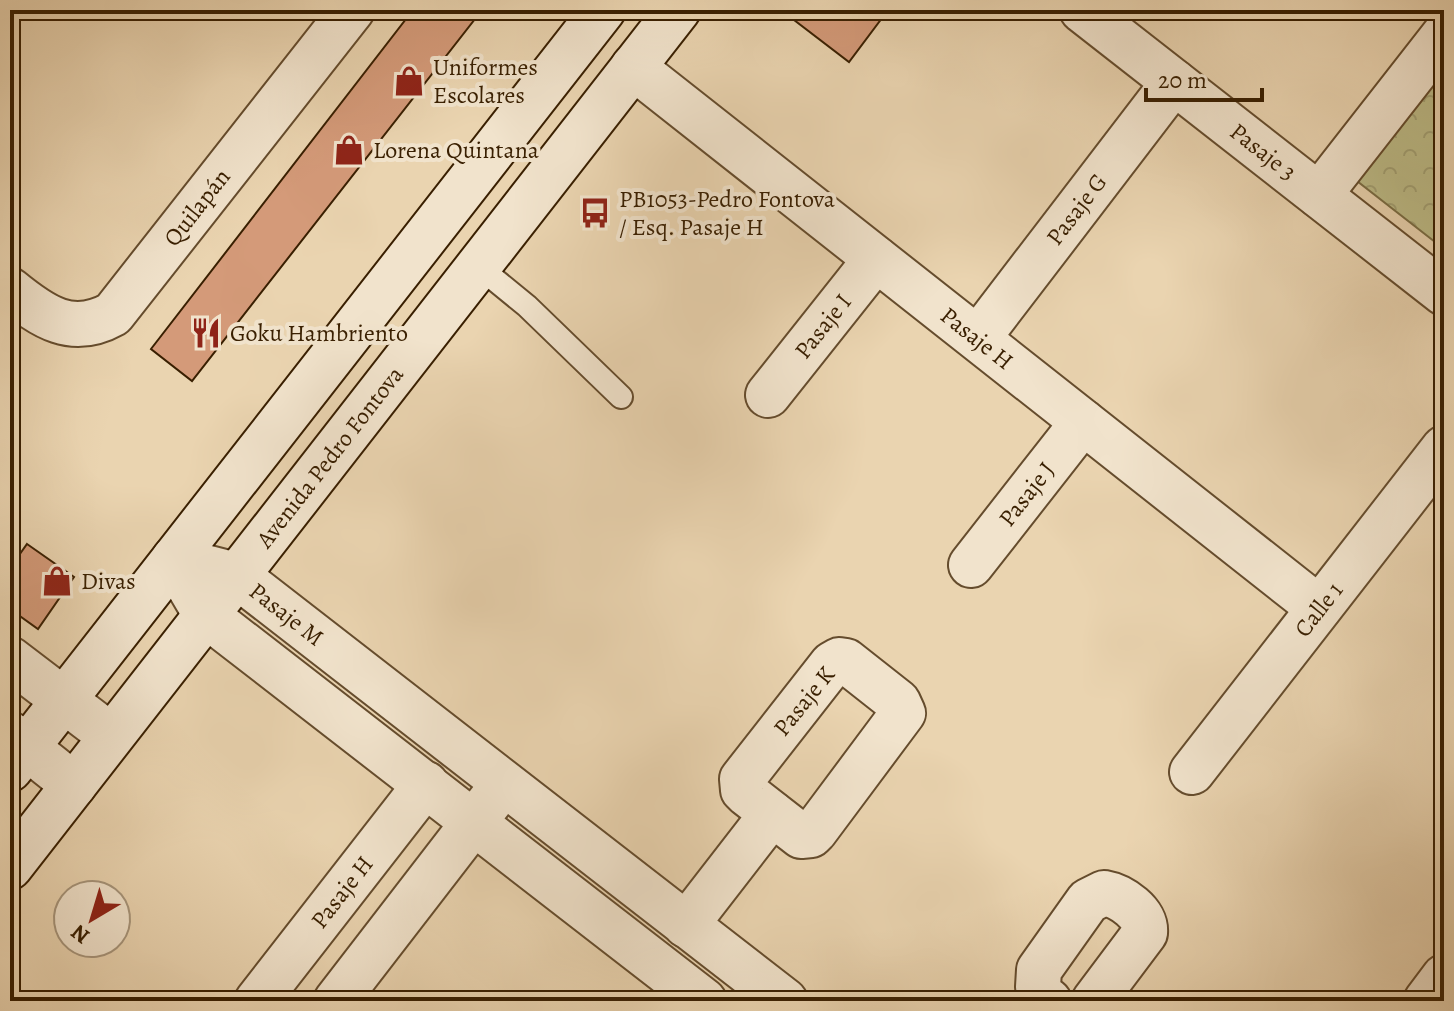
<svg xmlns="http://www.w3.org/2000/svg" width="1454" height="1011" font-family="Alegreya,serif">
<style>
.park{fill:url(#park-crowns);stroke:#7a6d44;stroke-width:2}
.building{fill:#d49a79;stroke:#391f01;stroke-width:2}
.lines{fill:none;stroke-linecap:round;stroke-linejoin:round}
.lane-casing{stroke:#654c2d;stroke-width:26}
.street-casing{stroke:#654c2d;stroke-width:48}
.secondary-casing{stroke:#391f01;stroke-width:48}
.lane{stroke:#f1e3cc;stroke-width:22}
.street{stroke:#f1e3cc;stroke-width:44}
.secondary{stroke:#f1e3cc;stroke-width:44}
.labels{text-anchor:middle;stroke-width:8;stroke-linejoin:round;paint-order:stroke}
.poi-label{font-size:24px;fill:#391f01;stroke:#f1e3cc;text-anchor:start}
.street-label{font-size:24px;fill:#391f01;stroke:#f1e3cc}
</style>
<defs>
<pattern id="park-crowns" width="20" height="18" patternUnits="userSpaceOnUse" patternTransform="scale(2)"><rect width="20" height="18" fill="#bcbb87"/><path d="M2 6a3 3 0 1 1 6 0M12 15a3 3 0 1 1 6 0" fill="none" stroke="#a2a073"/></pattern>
</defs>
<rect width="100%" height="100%" fill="#ead4b0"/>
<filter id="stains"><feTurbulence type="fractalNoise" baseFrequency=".0025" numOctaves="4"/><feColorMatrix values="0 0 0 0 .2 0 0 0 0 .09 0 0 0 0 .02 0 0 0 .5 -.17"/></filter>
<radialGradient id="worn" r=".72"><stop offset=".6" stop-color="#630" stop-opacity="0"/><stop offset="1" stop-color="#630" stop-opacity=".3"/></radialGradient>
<path class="park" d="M 1444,68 L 1444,249 L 1357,181 Z"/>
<path class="building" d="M 413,10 L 482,10 L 192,381 L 151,349 Z
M 781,10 L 888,10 L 849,62 Z
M 27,544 L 74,577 L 38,629 L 10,609 L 10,568 Z"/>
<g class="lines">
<g class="lane-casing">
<path id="lane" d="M 478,266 L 527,306 L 621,397"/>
</g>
<g class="street-casing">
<g id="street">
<path id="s1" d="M 1082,10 L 1444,293"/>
<path id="s2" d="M 633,67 L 1319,608"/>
<path d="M 1319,195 L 1444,35"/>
<path id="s3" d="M 10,290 C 43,317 72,337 113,314 L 352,10"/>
<path id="s4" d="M 978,338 L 1174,82"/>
<path id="s5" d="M 768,395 L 876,259"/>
<path id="s6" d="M 174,559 L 236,575 L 785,1001"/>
<path id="s7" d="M 971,565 L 1083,422"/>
<path d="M 186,581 L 206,615 L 704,1001"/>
<path d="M 10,659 L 111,736"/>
<path d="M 839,660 L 846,661 L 898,702 L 903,713 L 815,831 L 811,835 L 801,836 L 747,794 L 743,790 L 742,779 L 832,664 Z"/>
<path d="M 10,734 L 74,785"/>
<path id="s8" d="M 1192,772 L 1444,448"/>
<path d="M 686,925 L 772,814"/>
<path id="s9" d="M 257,1001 L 426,784"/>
<path d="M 336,1001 L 491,800"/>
<path d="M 1049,1001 L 1041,995 L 1038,987 L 1039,970 L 1088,901 L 1104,893 C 1121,896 1147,913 1145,933 L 1094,1001"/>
<path d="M 1426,1001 L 1444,977"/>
</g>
</g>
<g class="secondary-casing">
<g id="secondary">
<path d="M 10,769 L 603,10"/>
<path id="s10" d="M 10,867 L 678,10"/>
</g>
</g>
<use href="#lane" class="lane"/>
<use href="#street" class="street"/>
<use href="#secondary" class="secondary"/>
</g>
<defs>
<g id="shop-bare" transform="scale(2.4)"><path d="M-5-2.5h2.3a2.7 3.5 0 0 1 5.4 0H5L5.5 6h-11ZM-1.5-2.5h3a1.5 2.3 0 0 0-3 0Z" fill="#8f2418" stroke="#f1e3cc" stroke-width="2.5" paint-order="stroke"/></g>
<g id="bus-bare" transform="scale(2.4)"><path d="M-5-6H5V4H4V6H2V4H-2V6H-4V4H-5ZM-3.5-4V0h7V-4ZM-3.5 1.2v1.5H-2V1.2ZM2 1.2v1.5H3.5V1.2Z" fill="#8f2418" stroke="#f1e3cc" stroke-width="2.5" paint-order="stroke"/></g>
<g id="restaurant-bare" transform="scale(2.4)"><path d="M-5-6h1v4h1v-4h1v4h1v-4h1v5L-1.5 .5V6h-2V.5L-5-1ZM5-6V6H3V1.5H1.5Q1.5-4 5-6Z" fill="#8f2418" stroke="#f1e3cc" stroke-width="2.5" paint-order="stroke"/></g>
</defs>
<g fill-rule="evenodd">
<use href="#shop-bare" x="409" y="81"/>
<use href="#shop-bare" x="349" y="150"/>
<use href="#bus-bare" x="595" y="213"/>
<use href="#restaurant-bare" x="206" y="333"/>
<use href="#shop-bare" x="57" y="581"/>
</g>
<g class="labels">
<g class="poi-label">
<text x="433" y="75">Uniformes<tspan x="433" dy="28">Escolares</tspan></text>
<text x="373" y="158">Lorena Quintana</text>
<text x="619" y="207">PB1053-Pedro Fontova<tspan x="619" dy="28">/ Esq. Pasaje H</tspan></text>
<text x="230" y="341">Goku Hambriento</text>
<text x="81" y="589">Divas</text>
</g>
<g class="street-label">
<text dy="8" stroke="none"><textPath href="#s1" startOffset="230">Pasaje 3</textPath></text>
<text dy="8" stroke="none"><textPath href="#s3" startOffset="250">Quilapán</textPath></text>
<text dy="8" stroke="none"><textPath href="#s4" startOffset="162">Pasaje G</textPath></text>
<text dy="8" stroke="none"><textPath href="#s5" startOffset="88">Pasaje I</textPath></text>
<text dy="8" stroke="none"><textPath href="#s2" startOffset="438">Pasaje H</textPath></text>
<text dy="8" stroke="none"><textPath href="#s10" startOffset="520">Avenida Pedro Fontova</textPath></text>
<text dy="8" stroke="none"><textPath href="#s7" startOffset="90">Pasaje J</textPath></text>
<text dy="8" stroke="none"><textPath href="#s8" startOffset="206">Calle 1</textPath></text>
<text dy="8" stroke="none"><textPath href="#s6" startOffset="128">Pasaje M</textPath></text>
<text transform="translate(804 701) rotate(-51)" y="8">Pasaje K</text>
<text dy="8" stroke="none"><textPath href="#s9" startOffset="138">Pasaje H</textPath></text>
</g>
</g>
<rect width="1454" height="1011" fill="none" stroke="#ead4b0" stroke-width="40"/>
<rect x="12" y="12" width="1430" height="987" fill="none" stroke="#391f01" stroke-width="4"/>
<rect x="20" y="20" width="1414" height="971" fill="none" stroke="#391f01" stroke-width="2"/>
<g transform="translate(92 919) rotate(218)"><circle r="38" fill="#f1e3cc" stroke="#a7957b" stroke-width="2"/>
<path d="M0-6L14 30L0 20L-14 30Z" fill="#8f2418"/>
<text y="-12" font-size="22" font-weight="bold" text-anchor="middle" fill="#391f01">N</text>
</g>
<path d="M1146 88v12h116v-12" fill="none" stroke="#391f01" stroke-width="4"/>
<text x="1158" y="88" font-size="24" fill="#391f01" stroke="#f1e3cc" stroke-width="6" paint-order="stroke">20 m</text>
<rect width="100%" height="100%" filter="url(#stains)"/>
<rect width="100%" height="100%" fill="url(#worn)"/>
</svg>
